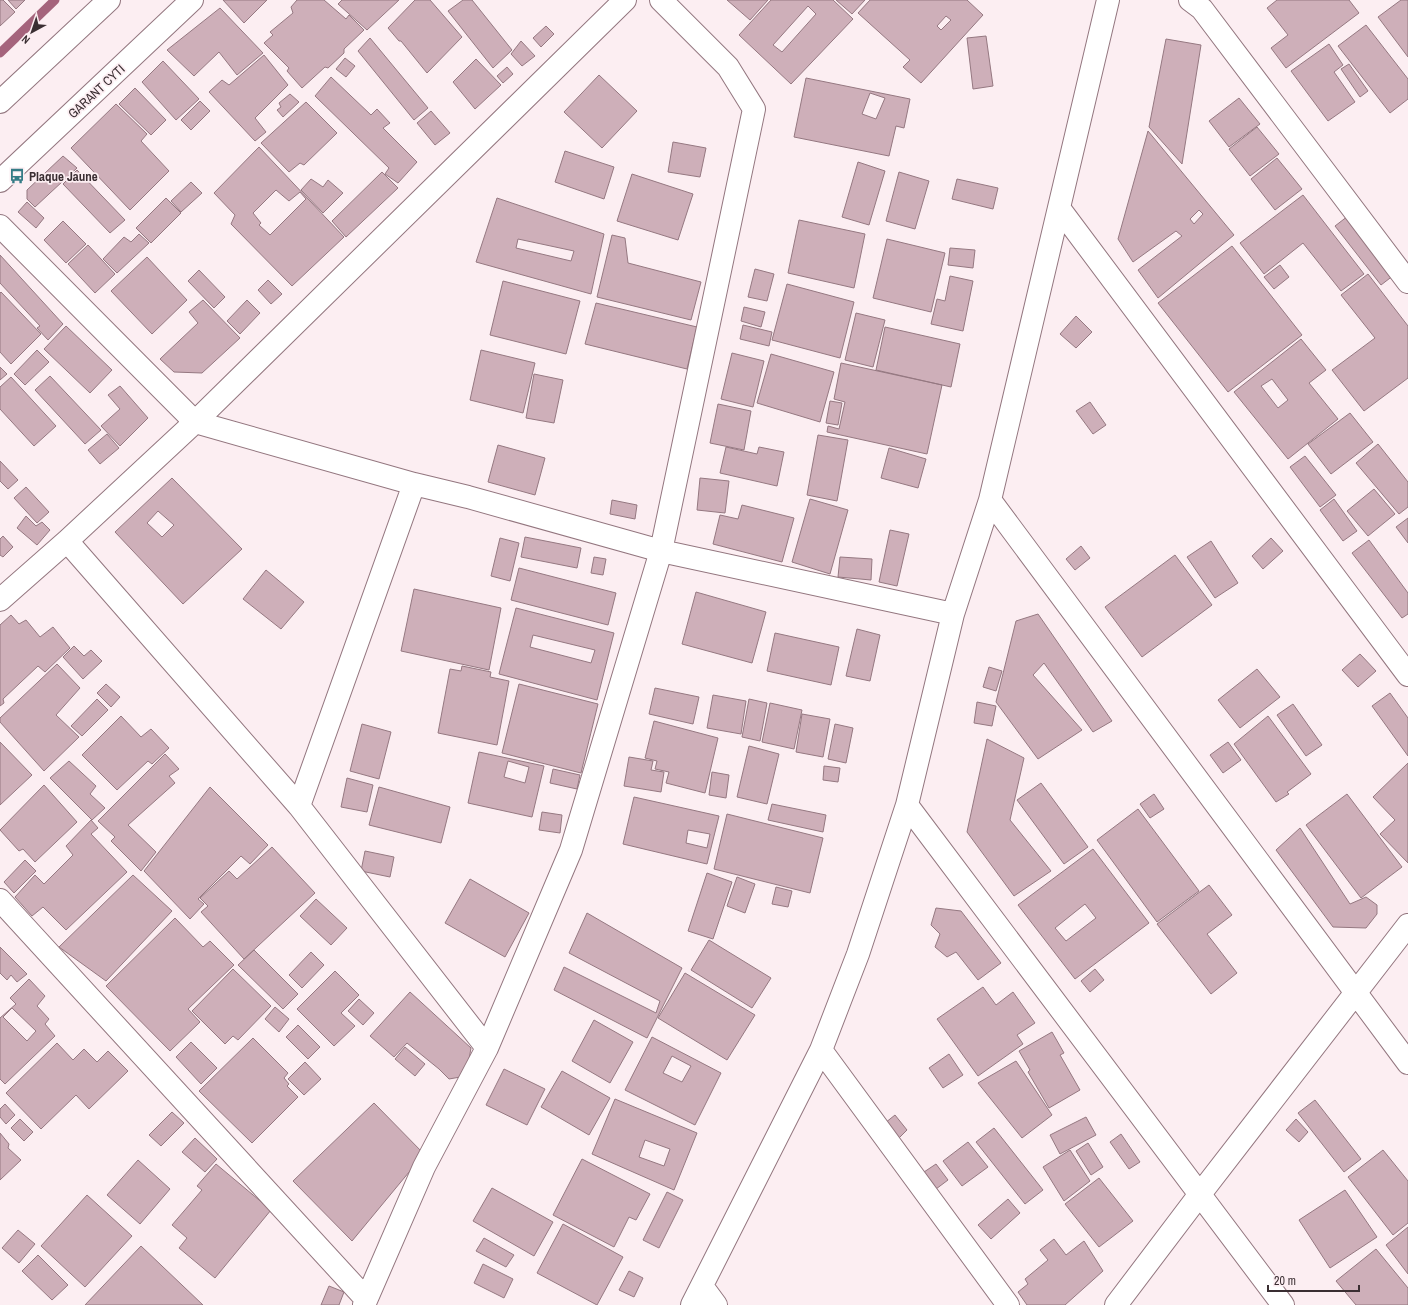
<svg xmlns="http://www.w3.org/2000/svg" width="1408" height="1305" font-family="'Archivo Narrow',sans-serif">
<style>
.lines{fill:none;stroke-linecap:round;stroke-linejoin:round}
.stream{stroke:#a5637c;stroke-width:9}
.building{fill:#ceafb9;stroke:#957881;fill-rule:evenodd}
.street-casing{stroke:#93767f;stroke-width:24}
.secondary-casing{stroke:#93767f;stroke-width:24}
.street{stroke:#fff;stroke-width:22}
.secondary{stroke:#fff;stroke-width:22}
.labels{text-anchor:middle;stroke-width:3.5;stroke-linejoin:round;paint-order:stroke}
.street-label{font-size:13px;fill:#3a2e32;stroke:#fceef2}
.poi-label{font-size:13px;font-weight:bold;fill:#3a2e32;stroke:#fceef2;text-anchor:start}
</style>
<rect width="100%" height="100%" fill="#fceef2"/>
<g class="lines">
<path class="stream" d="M 0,53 L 55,0"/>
</g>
<path class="building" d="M 0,0 L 3,0 L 15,12 L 0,26 Z
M 8,0 L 25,0 L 16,9 Z
M 223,0 L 267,0 L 244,23 Z
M 297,0 L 324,0 L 346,19 L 349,15 L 364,30 L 344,49 L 344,53 L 328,68 L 325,67 L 302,88 L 287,71 L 289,68 L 264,43 L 273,35 L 270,32 L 293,13 L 291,7 Z
M 342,0 L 399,0 L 367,30 L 338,4 Z
M 415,0 L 430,0 L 462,37 L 427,73 L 401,41 L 399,41 L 388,28 Z
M 463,0 L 472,0 L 512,50 L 493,68 L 448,11 Z
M 727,0 L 768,0 L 750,20 Z
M 771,0 L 833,0 L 853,19 L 791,84 L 739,35 ZM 808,6 L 816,14 L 782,52 L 773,45 Z
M 836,0 L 865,0 L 852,14 Z
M 870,0 L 967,0 L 983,15 L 921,83 L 903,67 L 910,60 L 858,13 ZM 946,16 L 951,20 L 941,30 L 937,26 Z
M 1277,0 L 1349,0 L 1359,13 L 1286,68 L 1271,48 L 1288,35 L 1267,8 Z
M 1401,0 L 1408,0 L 1408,57 L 1378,17 Z
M 220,8 L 263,53 L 237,75 L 219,52 L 194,76 L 167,50 Z
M 1366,25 L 1408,79 L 1408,99 L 1390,113 L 1338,46 Z
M 546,26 L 554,34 L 541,47 L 533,38 Z
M 986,36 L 993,86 L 973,89 L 967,38 Z
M 370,38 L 428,108 L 414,120 L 358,51 Z
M 1166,39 L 1201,45 L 1182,164 L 1149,127 Z
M 521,41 L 535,56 L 522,66 L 511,54 Z
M 1329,44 L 1343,65 L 1334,72 L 1355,102 L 1328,121 L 1291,71 Z
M 264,55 L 288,85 L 255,118 L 266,132 L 255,141 L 209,92 L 222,80 L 229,85 Z
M 345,58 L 355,66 L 346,77 L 336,69 Z
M 476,59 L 501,85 L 475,109 L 453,82 Z
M 163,61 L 199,99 L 176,120 L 142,82 Z
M 1349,64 L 1368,91 L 1360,97 L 1341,69 Z
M 507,67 L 513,74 L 503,83 L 497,76 Z
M 599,75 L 637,111 L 602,148 L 564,112 Z
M 331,77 L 371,115 L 377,109 L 390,123 L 383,128 L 417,162 L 398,183 L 385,174 L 389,168 L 315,96 Z
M 806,78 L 910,99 L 904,128 L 896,126 L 889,156 L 794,137 ZM 870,93 L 885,98 L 876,119 L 862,114 Z
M 135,88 L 166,120 L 151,135 L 119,104 Z
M 290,94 L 299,102 L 283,117 L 277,110 L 281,107 L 279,103 Z
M 1239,98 L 1260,124 L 1229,147 L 1209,121 Z
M 200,101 L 210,111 L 191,130 L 181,120 Z
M 306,102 L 337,133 L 304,165 L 300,163 L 289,172 L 261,143 Z
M 116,104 L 147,134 L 141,141 L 169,171 L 130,210 L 71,148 Z
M 431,111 L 450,133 L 435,145 L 417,123 Z
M 1257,127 L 1279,154 L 1250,176 L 1229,149 Z
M 1148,131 L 1234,235 L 1158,298 L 1138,270 L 1182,236 L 1176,231 L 1133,262 L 1118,239 ZM 1199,210 L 1203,214 L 1194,224 L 1190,219 Z
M 673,142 L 706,148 L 700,177 L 668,172 Z
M 259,147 L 344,237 L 292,286 L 231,224 L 235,215 L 214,193 ZM 276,190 L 289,201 L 300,192 L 306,199 L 270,235 L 259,225 L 261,223 L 253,213 Z
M 565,151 L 614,167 L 604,199 L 555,182 Z
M 63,156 L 77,168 L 35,207 L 27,199 L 27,190 Z
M 1277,158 L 1302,189 L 1275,210 L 1251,179 Z
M 858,162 L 885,171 L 869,225 L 842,217 Z
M 77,170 L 125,220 L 110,233 L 63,184 Z
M 382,172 L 398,188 L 346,237 L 332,221 Z
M 899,172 L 929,181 L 915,229 L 886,221 Z
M 632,174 L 693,194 L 678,240 L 617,221 Z
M 311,179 L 323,187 L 328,180 L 343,193 L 323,213 L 301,190 Z
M 957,179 L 998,188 L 993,209 L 952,199 Z
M 191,182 L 202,193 L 181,212 L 171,201 Z
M 1303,195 L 1364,274 L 1341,291 L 1303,243 L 1264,274 L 1240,243 Z
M 166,198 L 181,213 L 151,243 L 136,228 Z
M 497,198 L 604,234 L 591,294 L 476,262 ZM 518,239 L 574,251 L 571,261 L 516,248 Z
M 27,202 L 44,218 L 36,228 L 18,212 Z
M 1348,216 L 1394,275 L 1381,285 L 1335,226 Z
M 799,220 L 865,234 L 854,288 L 788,273 Z
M 63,221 L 86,244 L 66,263 L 44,240 Z
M 139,234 L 149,243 L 117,273 L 103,259 L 124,237 L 131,242 Z
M 612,235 L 625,238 L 628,263 L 701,282 L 691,320 L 597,297 Z
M 887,239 L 945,253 L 931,312 L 873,298 Z
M 88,245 L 115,274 L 95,293 L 68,264 Z
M 1232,246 L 1302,335 L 1228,392 L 1158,303 Z
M 950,248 L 975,250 L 973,268 L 948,265 Z
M 0,255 L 63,324 L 48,340 L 37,328 L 40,326 L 0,283 Z
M 147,257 L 187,300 L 152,334 L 111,291 Z
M 1280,265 L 1289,277 L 1274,289 L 1264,277 Z
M 755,269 L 774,274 L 767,301 L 748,297 Z
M 199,270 L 225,297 L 214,308 L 188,281 Z
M 1368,274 L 1408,326 L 1408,378 L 1364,411 L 1332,370 L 1375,338 L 1341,295 Z
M 950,276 L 973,281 L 963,331 L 931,324 L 937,299 L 945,301 Z
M 268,280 L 282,294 L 271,304 L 258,290 Z
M 503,281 L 580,301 L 566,354 L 490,335 Z
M 787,284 L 854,302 L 840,358 L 772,340 Z
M 1,292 L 41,334 L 11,364 L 0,352 L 0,293 Z
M 203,300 L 240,338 L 202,373 L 174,372 L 160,359 L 198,323 L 189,312 Z
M 247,300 L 260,313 L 240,334 L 227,321 Z
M 596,303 L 697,327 L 687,369 L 585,344 Z
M 744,307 L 765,312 L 761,327 L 741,321 Z
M 856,313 L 885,320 L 873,367 L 845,360 Z
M 1076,316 L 1092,332 L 1076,348 L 1060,334 Z
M 743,325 L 772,332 L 769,346 L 740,339 Z
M 66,326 L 112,370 L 90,393 L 44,349 Z
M 885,327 L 960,344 L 951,387 L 876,370 Z
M 1301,339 L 1326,370 L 1309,383 L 1338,419 L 1288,459 L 1234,392 ZM 1272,379 L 1288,400 L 1278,408 L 1261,386 Z
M 37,350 L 49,362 L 25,385 L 14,374 Z
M 481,350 L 535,363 L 523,413 L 470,400 Z
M 732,353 L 764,361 L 753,407 L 721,399 Z
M 771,354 L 834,372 L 820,422 L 757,403 Z
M 841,363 L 942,385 L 927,454 L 827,432 L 828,426 L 839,429 L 845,402 L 834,399 Z
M 0,367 L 7,374 L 0,380 Z
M 534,374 L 563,380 L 554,423 L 526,418 Z
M 50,376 L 101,430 L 85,444 L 35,390 Z
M 11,377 L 56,426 L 34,446 L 0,409 L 0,387 Z
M 120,386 L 148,418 L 120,446 L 101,426 L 120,409 L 108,395 Z
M 830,401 L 842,403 L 838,425 L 826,423 Z
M 1090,402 L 1106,425 L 1093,434 L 1076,411 Z
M 718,404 L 751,411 L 744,450 L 710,443 Z
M 1350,413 L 1373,442 L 1331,474 L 1308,444 Z
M 107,434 L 119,448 L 100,464 L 88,450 Z
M 818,435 L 848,440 L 837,501 L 807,495 Z
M 1378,444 L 1408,482 L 1408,507 L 1399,514 L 1356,463 Z
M 498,445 L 545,458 L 535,495 L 488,482 Z
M 726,447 L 757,454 L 759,447 L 784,452 L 777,486 L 720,473 Z
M 889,448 L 926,459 L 918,488 L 881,478 Z
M 1305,456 L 1336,495 L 1320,507 L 1290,467 Z
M 0,461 L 18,480 L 8,489 L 0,481 Z
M 172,478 L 242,549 L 183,604 L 115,532 ZM 158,511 L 174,525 L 162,537 L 147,523 Z
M 700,478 L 729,481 L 725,513 L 697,510 Z
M 26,487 L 49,512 L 37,523 L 14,498 Z
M 1374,489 L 1395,514 L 1368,536 L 1347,511 Z
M 810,499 L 848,510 L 830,574 L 792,562 Z
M 1334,499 L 1357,531 L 1343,541 L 1320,510 Z
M 612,500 L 637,505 L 635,519 L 610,514 Z
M 742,505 L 794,518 L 782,562 L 713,544 L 720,515 L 738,519 Z
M 26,516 L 36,526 L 42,522 L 50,530 L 37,545 L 17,528 Z
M 1408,518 L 1408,543 L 1396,527 Z
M 890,530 L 909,534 L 897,586 L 879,582 Z
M 3,536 L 13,547 L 3,557 L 0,555 L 0,539 Z
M 525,537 L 581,548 L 577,568 L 521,557 Z
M 500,538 L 519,543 L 510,581 L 491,576 Z
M 1271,538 L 1283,551 L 1263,569 L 1252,556 Z
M 1369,540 L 1408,593 L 1408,614 L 1402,618 L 1352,553 Z
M 1211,541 L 1238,583 L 1215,598 L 1187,557 Z
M 1081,546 L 1090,558 L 1075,570 L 1066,559 Z
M 1175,555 L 1212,605 L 1142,657 L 1105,607 Z
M 594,557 L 606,559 L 603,575 L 591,573 Z
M 840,557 L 872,559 L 871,580 L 838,577 Z
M 519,568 L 616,593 L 608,625 L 511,600 Z
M 266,570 L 304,602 L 281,629 L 243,599 Z
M 414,589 L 501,608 L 489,670 L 401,651 Z
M 696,592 L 766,612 L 752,663 L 682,644 Z
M 516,608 L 614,633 L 597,700 L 499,674 ZM 533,635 L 595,650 L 591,663 L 530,647 Z
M 1038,614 L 1112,721 L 1093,732 L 1044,663 L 1033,675 L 1082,730 L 1038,759 L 996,702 L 1016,621 Z
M 11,615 L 19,624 L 26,620 L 40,637 L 53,627 L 70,648 L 45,672 L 38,666 L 3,699 L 4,703 L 0,706 L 0,625 Z
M 857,629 L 880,635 L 870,681 L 846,676 Z
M 775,633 L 839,647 L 831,685 L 767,671 Z
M 74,646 L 84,656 L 91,650 L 102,661 L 83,679 L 63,657 Z
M 1360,654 L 1376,671 L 1358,687 L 1342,670 Z
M 57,664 L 80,688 L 56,715 L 79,737 L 44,771 L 0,722 L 0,718 Z
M 462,666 L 491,672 L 490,677 L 509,681 L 497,745 L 438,733 L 450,669 L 461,671 Z
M 989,667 L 1002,671 L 996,691 L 983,687 Z
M 1257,669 L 1280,697 L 1240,728 L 1218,700 Z
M 106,684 L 120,697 L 111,707 L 97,693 Z
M 519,684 L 598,704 L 581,773 L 502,753 Z
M 655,688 L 699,697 L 693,724 L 649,714 Z
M 1390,693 L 1408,718 L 1408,756 L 1372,706 Z
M 713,695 L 746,701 L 741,734 L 707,728 Z
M 97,699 L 108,710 L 82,736 L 71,726 Z
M 749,699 L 767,703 L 760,741 L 742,737 Z
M 977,702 L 996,706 L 992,726 L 974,723 Z
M 770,703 L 802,710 L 794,749 L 762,742 Z
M 1293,704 L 1322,745 L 1306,756 L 1277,715 Z
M 802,714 L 830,719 L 823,757 L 796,752 Z
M 121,716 L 141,737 L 151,729 L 169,748 L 152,764 L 148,761 L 117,790 L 82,755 Z
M 1268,716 L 1311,774 L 1287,792 L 1289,794 L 1276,802 L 1234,744 Z
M 654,721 L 718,738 L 705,793 L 666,783 L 669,772 L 655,769 L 657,761 L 645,758 Z
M 362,724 L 391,732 L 379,779 L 350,771 Z
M 835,724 L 853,728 L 846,763 L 828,759 Z
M 987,739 L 1024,758 L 1010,820 L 1051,871 L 1014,896 L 967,832 Z
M 0,742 L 32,775 L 0,805 Z
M 1228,742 L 1241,760 L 1223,773 L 1210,755 Z
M 749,746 L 779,754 L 767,804 L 737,797 Z
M 479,752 L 544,766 L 532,817 L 468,803 ZM 508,761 L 529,767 L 525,783 L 504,777 Z
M 165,754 L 179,769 L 169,776 L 175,783 L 128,825 L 156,852 L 141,871 L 111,841 L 115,837 L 98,821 Z
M 629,757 L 653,761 L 651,770 L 664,772 L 661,792 L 624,786 Z
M 69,761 L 96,786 L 90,794 L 105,808 L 92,820 L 50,778 Z
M 1408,763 L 1408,863 L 1380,834 L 1395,820 L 1373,797 Z
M 824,766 L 840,768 L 838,782 L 823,780 Z
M 553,769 L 580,775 L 577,789 L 550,783 Z
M 712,772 L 729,775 L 726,798 L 709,795 Z
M 347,778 L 373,785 L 367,812 L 341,807 Z
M 1041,783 L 1088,847 L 1064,864 L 1017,800 Z
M 44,785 L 77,822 L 35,862 L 23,849 L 19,851 L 0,830 Z
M 210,787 L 268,845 L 250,864 L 241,856 L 198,899 L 204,904 L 190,919 L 144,871 Z
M 379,787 L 450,807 L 441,843 L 369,825 Z
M 1154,794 L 1164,809 L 1150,818 L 1140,804 Z
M 1347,794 L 1402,867 L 1361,898 L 1306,825 Z
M 634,797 L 719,816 L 707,864 L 623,844 ZM 688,830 L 710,834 L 707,848 L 686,843 Z
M 772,804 L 826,815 L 823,832 L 768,820 Z
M 1138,809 L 1199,891 L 1157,922 L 1097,840 Z
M 542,812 L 562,815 L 560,833 L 539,830 Z
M 727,814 L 823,838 L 810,893 L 714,869 Z
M 91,820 L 98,828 L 91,834 L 127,872 L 66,930 L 43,907 L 32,916 L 15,897 L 35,875 L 44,884 L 73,855 L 66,846 Z
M 1300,828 L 1350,904 L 1366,897 L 1377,905 L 1377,914 L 1366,928 L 1333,927 L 1276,850 Z
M 272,847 L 315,893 L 244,959 L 201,912 L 208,906 L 200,898 L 229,871 L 237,879 Z
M 1093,849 L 1149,923 L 1075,979 L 1018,905 ZM 1085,904 L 1096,918 L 1066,941 L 1055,928 Z
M 365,851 L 394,857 L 390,877 L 361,871 Z
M 25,860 L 36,871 L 14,893 L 4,882 Z
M 707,873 L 732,882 L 713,939 L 688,931 Z
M 133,875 L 172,911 L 106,981 L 59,947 Z
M 737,877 L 755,884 L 745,913 L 727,906 Z
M 470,879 L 529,913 L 505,957 L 445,923 Z
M 1209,885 L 1232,915 L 1207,934 L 1237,973 L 1211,994 L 1157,924 Z
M 776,887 L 792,891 L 788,907 L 772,904 Z
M 316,899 L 347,928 L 331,945 L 300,916 Z
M 936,908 L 961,911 L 1001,963 L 978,980 L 956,952 L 947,957 L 935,947 L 940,934 L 931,925 Z
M 587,913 L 682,968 L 647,1038 L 554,990 L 564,967 L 656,1013 L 660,1001 L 569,953 Z
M 175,918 L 203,947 L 210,941 L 234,965 L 188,1009 L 200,1022 L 170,1051 L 106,986 Z
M 709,940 L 771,978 L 752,1008 L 691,970 Z
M 0,947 L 27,974 L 17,982 L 11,975 L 7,980 L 0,973 Z
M 254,950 L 298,994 L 283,1009 L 238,965 Z
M 311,952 L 324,965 L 302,988 L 289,975 Z
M 233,969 L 271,1006 L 238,1040 L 233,1036 L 225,1044 L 192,1011 Z
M 1095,969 L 1104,980 L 1090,992 L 1081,981 Z
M 335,971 L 359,995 L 341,1013 L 355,1026 L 334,1046 L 297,1009 Z
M 685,973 L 755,1015 L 727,1060 L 658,1018 Z
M 29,979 L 45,996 L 37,1006 L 49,1019 L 45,1024 L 55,1036 L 5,1084 L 0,1079 L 0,1018 L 16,1004 L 10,998 ZM 12,1008 L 36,1031 L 27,1041 L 3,1017 Z
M 983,987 L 996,1005 L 1013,992 L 1035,1023 L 1017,1035 L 1023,1044 L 978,1076 L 937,1019 Z
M 410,992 L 471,1048 L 466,1076 L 449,1079 L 439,1069 L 407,1043 L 394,1057 L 370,1036 Z
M 359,999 L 374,1013 L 363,1025 L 348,1011 Z
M 275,1007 L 289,1019 L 279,1032 L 265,1019 Z
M 594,1020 L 633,1042 L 610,1083 L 572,1061 Z
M 298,1025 L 320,1047 L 308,1059 L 286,1037 Z
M 1052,1032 L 1064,1053 L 1060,1055 L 1080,1090 L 1049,1108 L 1028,1072 L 1030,1070 L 1019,1051 Z
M 652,1037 L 721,1073 L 695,1125 L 625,1090 ZM 672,1056 L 691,1066 L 682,1082 L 663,1073 Z
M 253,1038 L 288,1073 L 284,1078 L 289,1084 L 287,1086 L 298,1097 L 252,1143 L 199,1091 Z
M 191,1042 L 217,1068 L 201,1084 L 176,1057 Z
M 57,1043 L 73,1060 L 84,1049 L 97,1062 L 108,1051 L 128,1071 L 89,1109 L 76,1095 L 41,1129 L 6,1093 Z
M 405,1047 L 425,1064 L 415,1076 L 395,1059 Z
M 949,1054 L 963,1075 L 943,1088 L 929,1068 Z
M 1016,1061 L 1052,1115 L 1022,1138 L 978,1083 Z
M 305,1062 L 321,1079 L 304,1095 L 288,1079 Z
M 504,1069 L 545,1089 L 527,1125 L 486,1105 Z
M 562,1071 L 610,1098 L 589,1135 L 541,1107 Z
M 615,1099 L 697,1133 L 674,1190 L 592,1154 ZM 645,1140 L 670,1149 L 664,1166 L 639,1157 Z
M 1315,1100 L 1361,1159 L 1344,1172 L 1298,1113 Z
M 374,1103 L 424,1154 L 352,1241 L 293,1181 Z
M 5,1104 L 15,1115 L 6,1124 L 0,1117 L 0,1109 Z
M 172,1112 L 184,1123 L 161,1146 L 149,1135 Z
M 895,1115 L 907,1130 L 898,1139 L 885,1123 Z
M 1086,1117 L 1096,1135 L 1060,1154 L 1050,1135 Z
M 20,1119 L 33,1132 L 24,1141 L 11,1128 Z
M 1296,1119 L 1308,1132 L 1299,1142 L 1286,1130 Z
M 994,1128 L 1043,1190 L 1025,1204 L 976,1142 Z
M 0,1133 L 9,1144 L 8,1148 L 21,1160 L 0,1180 Z
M 1121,1134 L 1140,1162 L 1129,1169 L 1110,1142 Z
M 195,1138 L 217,1159 L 205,1172 L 182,1152 Z
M 968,1142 L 988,1167 L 962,1186 L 943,1161 Z
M 1088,1143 L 1103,1167 L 1091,1175 L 1076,1151 Z
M 1070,1150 L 1090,1181 L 1064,1201 L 1043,1167 Z
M 1383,1150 L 1408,1181 L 1408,1223 L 1393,1235 L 1348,1177 Z
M 582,1159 L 650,1194 L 636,1220 L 629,1217 L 614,1247 L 553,1215 Z
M 138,1160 L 170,1189 L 140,1224 L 107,1195 Z
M 216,1164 L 271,1210 L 215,1278 L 179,1248 L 187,1238 L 172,1225 L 202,1190 L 197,1186 Z
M 936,1164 L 948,1180 L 936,1189 L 924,1172 Z
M 1099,1178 L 1133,1221 L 1099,1247 L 1065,1204 Z
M 492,1188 L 553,1222 L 534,1256 L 473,1221 Z
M 1345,1190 L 1377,1237 L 1330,1268 L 1299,1220 Z
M 667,1192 L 683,1200 L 659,1248 L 643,1240 Z
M 87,1195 L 132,1236 L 85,1287 L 41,1246 Z
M 1008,1199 L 1020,1213 L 991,1239 L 978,1225 Z
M 563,1224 L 623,1257 L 597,1305 L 537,1273 Z
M 1408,1227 L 1408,1274 L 1386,1245 Z
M 18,1230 L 35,1244 L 19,1263 L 2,1248 Z
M 484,1238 L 514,1255 L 506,1267 L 476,1251 Z
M 1054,1239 L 1066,1255 L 1084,1241 L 1103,1271 L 1065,1305 L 1027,1305 L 1018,1292 L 1028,1284 L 1025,1279 L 1048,1260 L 1040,1250 Z
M 141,1246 L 203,1305 L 85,1305 Z
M 1376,1249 L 1408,1288 L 1408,1305 L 1356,1305 L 1336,1281 Z
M 38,1255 L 68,1285 L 52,1300 L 22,1271 Z
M 483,1264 L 513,1279 L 504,1298 L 474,1283 Z
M 629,1271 L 643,1278 L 634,1297 L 619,1290 Z
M 329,1286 L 344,1292 L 339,1305 L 321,1305 Z"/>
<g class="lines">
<g class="street-casing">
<path id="street" d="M 1190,0 L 1202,9 L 1408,282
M 1059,208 L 1408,675
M 0,226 L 195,422 L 414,484 L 468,497 L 661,551 L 953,614
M 990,500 L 1408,1063
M 67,541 L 299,806 L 487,1048
M 0,600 L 67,541 L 195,422 L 625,0
M 907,805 L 1283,1305
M 299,806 L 414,484
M 0,900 L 366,1299
M 821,1050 L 1008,1305
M 702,1286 L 716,1305
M 364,1305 L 424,1167 L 487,1048 L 571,850 L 661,551 L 754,109 L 728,67 L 661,0
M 692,1305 L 821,1050 L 858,954 L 907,805 L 953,614 L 990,500 L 1108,0
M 1116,1305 L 1200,1194 L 1408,925"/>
</g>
<g class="secondary-casing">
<path id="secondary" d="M 0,102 L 109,0
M 0,181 L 192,0"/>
</g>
<use href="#street" class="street"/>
<use href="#secondary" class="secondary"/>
</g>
<defs>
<g id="bus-bare" transform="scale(1.2)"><path d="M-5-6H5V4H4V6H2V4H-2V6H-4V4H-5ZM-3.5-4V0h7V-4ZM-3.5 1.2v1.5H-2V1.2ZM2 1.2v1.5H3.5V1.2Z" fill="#357c86" stroke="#fceef2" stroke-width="2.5" paint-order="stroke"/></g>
</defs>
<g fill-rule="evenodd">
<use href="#bus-bare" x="17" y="176"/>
</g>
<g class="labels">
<g class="street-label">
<text transform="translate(96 91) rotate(-43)" y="5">GARANT CYTI</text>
</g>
<g class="poi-label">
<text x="29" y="181">Plaque Jaune</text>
</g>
</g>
<g transform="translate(32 32) rotate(220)" stroke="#fceef2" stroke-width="3" paint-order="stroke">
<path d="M0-3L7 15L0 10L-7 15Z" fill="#3a2e32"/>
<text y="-6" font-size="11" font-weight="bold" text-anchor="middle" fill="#3a2e32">N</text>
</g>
<path d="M1268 1285v6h91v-6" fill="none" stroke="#3a2e32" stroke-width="2"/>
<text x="1274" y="1285" font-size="12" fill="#3a2e32" stroke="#fceef2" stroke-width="3" paint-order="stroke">20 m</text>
</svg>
